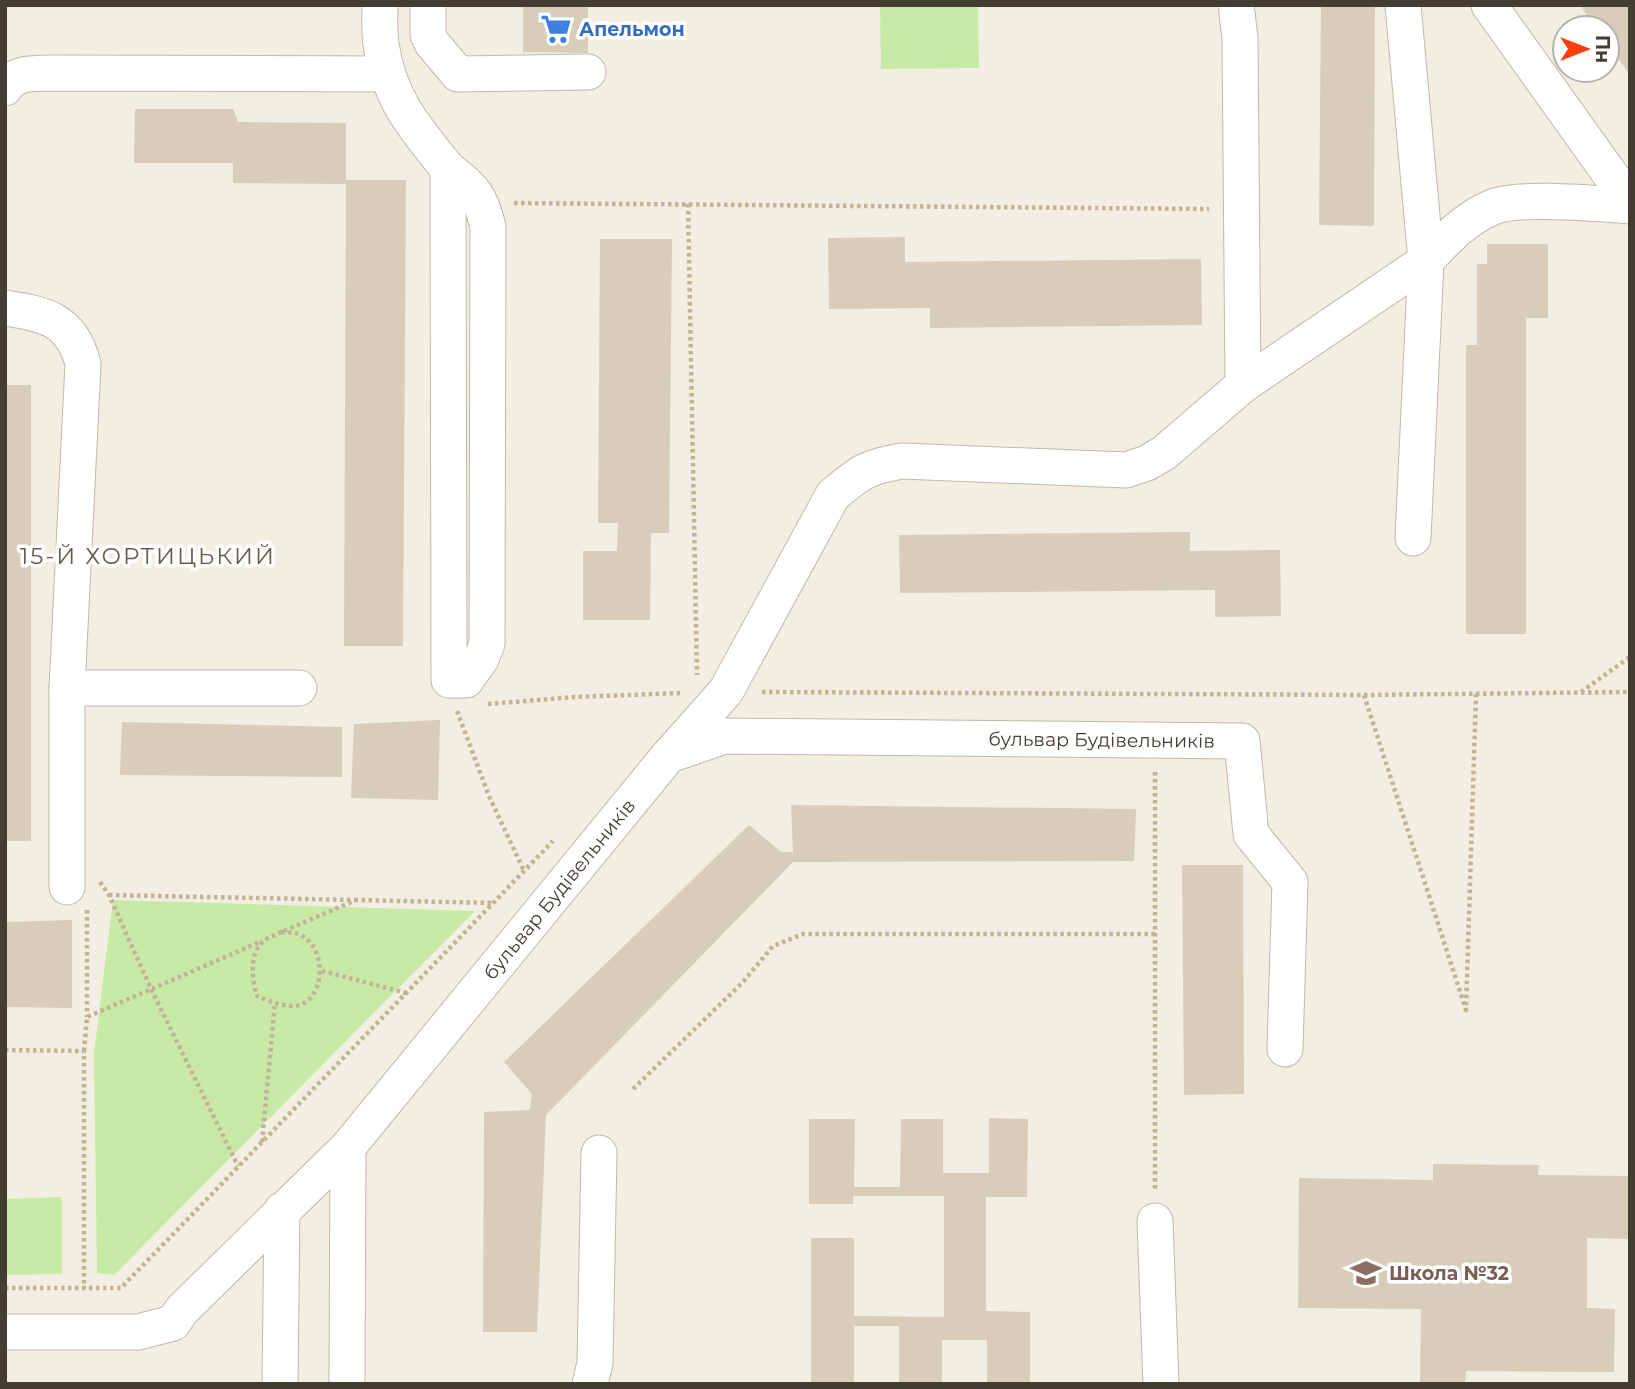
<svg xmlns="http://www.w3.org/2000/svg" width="1635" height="1389" font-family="Montserrat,sans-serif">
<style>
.green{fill:#c8eaa7}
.building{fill:#d7cdba}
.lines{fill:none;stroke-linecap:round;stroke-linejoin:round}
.minor-casing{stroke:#c1b9a7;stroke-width:37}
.path{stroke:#c1b394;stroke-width:4.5;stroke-dasharray:3.5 3.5;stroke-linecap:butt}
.minor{stroke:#fff;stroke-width:35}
.labels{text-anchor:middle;stroke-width:7;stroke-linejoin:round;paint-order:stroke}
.shop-label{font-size:19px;font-weight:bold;fill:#366cbe;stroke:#fff;text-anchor:start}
.street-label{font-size:19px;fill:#443e32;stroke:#fff}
.education-label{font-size:19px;font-weight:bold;fill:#785e54;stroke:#fff;text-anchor:start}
.quarter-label{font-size:23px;letter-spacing:2px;fill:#675d49;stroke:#fff}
</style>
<rect width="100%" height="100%" fill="#f2eee2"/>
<path class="green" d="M 880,5 L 978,5 L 979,68 L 881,69 Z
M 113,900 L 475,911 L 114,1275 L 97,1273 L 94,1054 Z
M 62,1197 L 62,1274 L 5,1275 L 5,1199 Z"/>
<path class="building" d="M 523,5 L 588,5 L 588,53 L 523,52 Z
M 1321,5 L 1375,5 L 1374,226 L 1319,225 Z
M 1580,5 L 1630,5 L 1630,75 L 1607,43 L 1607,28 L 1596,28 Z
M 135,109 L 233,109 L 238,122 L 346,123 L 346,180 L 406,180 L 403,646 L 344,646 L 346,184 L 233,183 L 233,163 L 134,163 Z
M 905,237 L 905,262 L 1201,259 L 1202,325 L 930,328 L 930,308 L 829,309 L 828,238 Z
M 600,239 L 672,239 L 669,533 L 651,533 L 650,620 L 583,620 L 583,551 L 617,551 L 618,523 L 598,523 Z
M 1487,244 L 1548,244 L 1548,318 L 1526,318 L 1526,634 L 1466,634 L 1466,345 L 1477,345 L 1477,264 L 1487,264 Z
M 5,385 L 31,385 L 31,841 L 5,841 Z
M 1190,532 L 1190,551 L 1280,550 L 1281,616 L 1215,617 L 1215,590 L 900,593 L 899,535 Z
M 440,720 L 438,800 L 351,798 L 354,724 Z
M 122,722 L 342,727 L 342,777 L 120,775 Z
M 791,805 L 1136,809 L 1134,861 L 793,862 L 546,1115 L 537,1332 L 483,1332 L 484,1112 L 530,1110 L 532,1094 L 504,1062 L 749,825 L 781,852 L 793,852 Z
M 1182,865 L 1243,865 L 1244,1094 L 1184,1095 Z
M 72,920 L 72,1008 L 5,1007 L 5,922 Z
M 989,1118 L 1028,1119 L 1027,1197 L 986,1197 L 986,1311 L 1030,1312 L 1030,1384 L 987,1384 L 987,1340 L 942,1340 L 942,1384 L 899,1384 L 899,1326 L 854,1326 L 854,1384 L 811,1384 L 811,1238 L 854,1238 L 854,1316 L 944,1317 L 944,1196 L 853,1196 L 853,1204 L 809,1204 L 809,1119 L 855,1119 L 854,1187 L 900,1187 L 901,1119 L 943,1119 L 943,1173 L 989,1173 Z
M 1433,1164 L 1539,1165 L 1538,1175 L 1630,1176 L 1630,1239 L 1587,1238 L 1587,1308 L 1615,1309 L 1614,1372 L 1466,1371 L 1465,1384 L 1420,1384 L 1421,1309 L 1298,1308 L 1299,1178 L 1433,1180 Z"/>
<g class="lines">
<g class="minor-casing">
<g id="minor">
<path d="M 380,5 C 380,18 379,32 381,44 C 389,99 414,127 448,169 L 449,680 L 466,680 L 481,659 L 487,644 L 488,227 C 481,196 473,188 448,169"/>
<path d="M 428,5 L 428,35 L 432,43 L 458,74 L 588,72"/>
<path d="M 1236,5 L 1240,38 L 1243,385"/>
<path d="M 1489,5 L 1630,202"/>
<path d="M 5,88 C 14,72 32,74 48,73 L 387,74"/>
<path d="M 5,308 C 46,314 72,320 83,364 L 67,688 L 299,688"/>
<path d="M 1413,538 L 1426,261 C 1446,239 1466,218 1493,207 C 1519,196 1599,204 1630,206"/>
<path d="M 67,688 L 67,887"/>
<path d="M 672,752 L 726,691 L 833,495 C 861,472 866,467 902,461 L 1126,470 L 1147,463 L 1164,453 L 1243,385 L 1426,261 L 1403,5"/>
<path d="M 1155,1221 L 1161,1384"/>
<path id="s1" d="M 5,1332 L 138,1332 L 173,1323 L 182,1310 L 348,1147 L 669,755 L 725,736 L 1242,741 L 1251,834 L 1290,882 L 1285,1049"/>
<path d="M 280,1384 L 282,1210"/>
<path d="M 347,1384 L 348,1147"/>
<path d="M 590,1384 L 595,1363 L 599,1153"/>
</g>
</g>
<path class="path" d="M 514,203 L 1209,209
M 688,204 L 697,675
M 762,692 L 1364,695 L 1630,692
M 1581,692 L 1630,657
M 1364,695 L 1466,1010 L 1476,694
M 488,704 L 575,697 L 682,693
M 457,711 L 489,796 L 524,871
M 1155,772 L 1155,1191
M 100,882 L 109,895 L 151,989 L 238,1166
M 109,895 L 356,900
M 87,910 L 87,1017
M 284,931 L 356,900 L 493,903
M 281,932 C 286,933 293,932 298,934 C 328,944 327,1003 294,1006 C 281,1006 268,1001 257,996 C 252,979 248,952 265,940 C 269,937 276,935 281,932 Z
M 322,971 L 406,993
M 5,1050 L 84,1051 L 84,1288
M 84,1051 L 87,1017 L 262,941
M 633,1089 L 743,982 L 773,946 L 803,934 L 1155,934
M 262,1142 L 275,1003
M 5,1288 L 121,1288 L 553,841"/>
<use href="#minor" class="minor"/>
</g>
<defs>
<g id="supermarket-bare" transform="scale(2.415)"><path d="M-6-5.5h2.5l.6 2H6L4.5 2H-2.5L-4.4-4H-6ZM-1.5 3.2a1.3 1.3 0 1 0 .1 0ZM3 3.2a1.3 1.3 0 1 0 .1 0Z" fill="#3f7fe0" stroke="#fff" stroke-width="2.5" paint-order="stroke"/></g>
<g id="school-bare" transform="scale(2.415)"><path d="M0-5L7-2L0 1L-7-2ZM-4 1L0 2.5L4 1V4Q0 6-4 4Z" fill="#8d6e63" stroke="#fff" stroke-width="2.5" paint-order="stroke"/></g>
</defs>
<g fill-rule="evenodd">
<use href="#supermarket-bare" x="556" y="29"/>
<use href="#school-bare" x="1366" y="1273"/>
</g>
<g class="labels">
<g class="shop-label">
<text x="579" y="36">Апельмон</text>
</g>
<g class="street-label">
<text dy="7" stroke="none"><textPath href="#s1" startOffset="1360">бульвар Будівельників</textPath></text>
<text dy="7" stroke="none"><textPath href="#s1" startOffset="751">бульвар Будівельників</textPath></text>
</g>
<g class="education-label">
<text x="1389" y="1280">Школа №32</text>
</g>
<g class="quarter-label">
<text x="148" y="564">15-Й ХОРТИЦЬКИЙ</text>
</g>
</g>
<rect width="1635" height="1389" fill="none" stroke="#443e32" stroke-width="14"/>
<g transform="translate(1586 49) rotate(90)"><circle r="33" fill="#ffffff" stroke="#b4b2ad" stroke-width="2"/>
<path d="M0-5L12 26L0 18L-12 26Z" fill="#ff3e0c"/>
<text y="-10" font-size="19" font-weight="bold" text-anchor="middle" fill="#443e32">Пн</text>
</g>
</svg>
